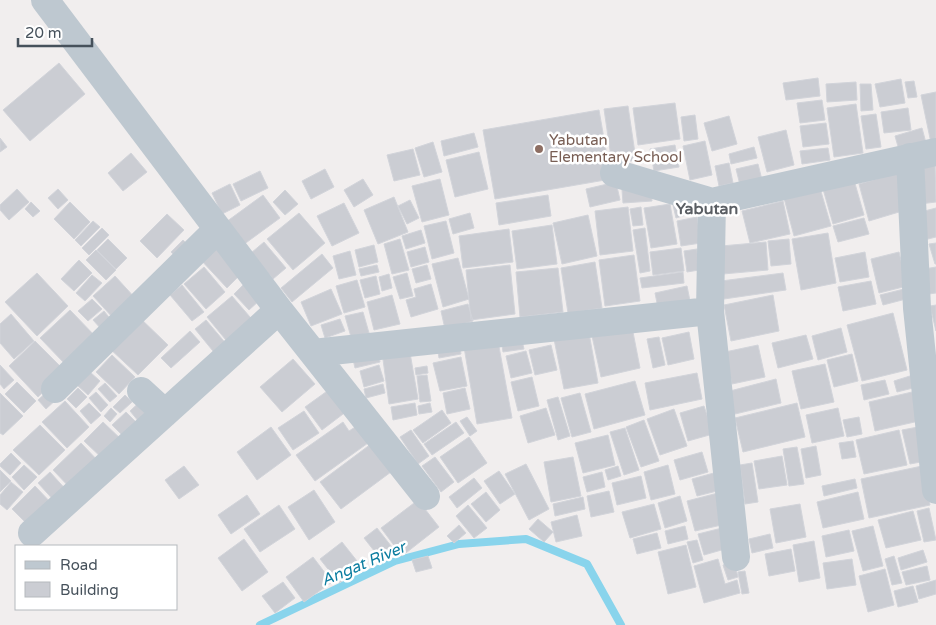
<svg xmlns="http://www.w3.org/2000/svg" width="936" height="625" font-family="'Varela Round',sans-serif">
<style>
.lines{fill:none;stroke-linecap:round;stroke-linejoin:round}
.stream{stroke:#89d4ec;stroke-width:8}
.building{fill:#cbcdd3;stroke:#d2d4da}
.minor{stroke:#bec8d0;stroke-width:28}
.education-dot{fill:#8d6e63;stroke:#fff;stroke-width:2}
.labels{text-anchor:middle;stroke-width:5;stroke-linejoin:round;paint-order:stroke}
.education-label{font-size:15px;fill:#785e54;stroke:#fff;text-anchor:start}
.neighbourhood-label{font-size:16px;font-weight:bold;fill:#5a5e63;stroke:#fff}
.water-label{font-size:16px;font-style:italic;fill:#0c7da0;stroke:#fff}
</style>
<rect width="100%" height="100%" fill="#f1eeee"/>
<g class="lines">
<path class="stream" d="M 260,625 L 395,561 L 459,544 L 526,539 L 587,564 L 621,625"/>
</g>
<path class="building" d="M 59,63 L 85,94 L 30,141 L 3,110 Z
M 818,78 L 820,96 L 786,100 L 783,83 Z
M 901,79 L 905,103 L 880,107 L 875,84 Z
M 914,81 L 917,97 L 908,98 L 905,82 Z
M 856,82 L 857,100 L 827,102 L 826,84 Z
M 860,84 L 871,84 L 873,110 L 861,111 Z
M 936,92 L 936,142 L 931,143 L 921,95 Z
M 822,100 L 825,120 L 800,123 L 797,103 Z
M 675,103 L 680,139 L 638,145 L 633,108 Z
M 856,104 L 863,153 L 834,157 L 827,108 Z
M 628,106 L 636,160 L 612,164 L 604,109 Z
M 908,108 L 911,130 L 884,133 L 881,112 Z
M 599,110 L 611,179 L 495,199 L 483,130 Z
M 876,114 L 881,147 L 866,149 L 861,116 Z
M 695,115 L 698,139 L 684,141 L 681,117 Z
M 729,116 L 737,144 L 712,151 L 704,123 Z
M 826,123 L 829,144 L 803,147 L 800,126 Z
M 922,128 L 926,143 L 899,150 L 895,136 Z
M 786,130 L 794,165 L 767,172 L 758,137 Z
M 474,133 L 478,147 L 444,156 L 441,141 Z
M 0,138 L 7,147 L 0,152 Z
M 705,141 L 712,175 L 690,180 L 683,146 Z
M 433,142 L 442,172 L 424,177 L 415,148 Z
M 675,145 L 679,167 L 654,171 L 650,149 Z
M 754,147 L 757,158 L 731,164 L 729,154 Z
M 828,148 L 830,160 L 802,164 L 800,151 Z
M 413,149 L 420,175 L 394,181 L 387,155 Z
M 479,152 L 488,189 L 455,197 L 446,160 Z
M 131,153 L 147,172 L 123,191 L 108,173 Z
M 935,161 L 936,202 L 920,204 L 914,164 Z
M 729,163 L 733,183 L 719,186 L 715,166 Z
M 758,164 L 762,180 L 740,185 L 736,169 Z
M 325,169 L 334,187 L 311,199 L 302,181 Z
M 260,171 L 268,188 L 241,201 L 233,184 Z
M 898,173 L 909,209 L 869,221 L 859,184 Z
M 363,179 L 373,195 L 354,207 L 344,190 Z
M 440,179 L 449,215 L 422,222 L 412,186 Z
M 854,180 L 864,215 L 833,224 L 823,189 Z
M 616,182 L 620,200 L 590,207 L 586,189 Z
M 230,184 L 240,205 L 222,214 L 212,193 Z
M 651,188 L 652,201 L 623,203 L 622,190 Z
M 820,188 L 831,226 L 794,236 L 784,198 Z
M 17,189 L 29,202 L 9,220 L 0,210 L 0,205 Z
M 58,189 L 68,200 L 58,209 L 48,198 Z
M 285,190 L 298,204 L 285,215 L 273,202 Z
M 263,195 L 280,218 L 243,245 L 226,222 Z
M 548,195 L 551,216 L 499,225 L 496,203 Z
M 394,197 L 408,232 L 378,244 L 364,210 Z
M 410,200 L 419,218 L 407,224 L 398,206 Z
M 693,200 L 696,212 L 676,218 L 673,205 Z
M 783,201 L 790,234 L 750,243 L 742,211 Z
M 31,202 L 40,211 L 33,217 L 25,209 Z
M 70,202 L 90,222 L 74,239 L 54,219 Z
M 344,203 L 359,233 L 332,246 L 317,216 Z
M 670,204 L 677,244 L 651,248 L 644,208 Z
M 628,207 L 633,251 L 600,255 L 595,211 Z
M 641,207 L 643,225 L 633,226 L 630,209 Z
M 936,208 L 936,237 L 924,240 L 917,213 Z
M 299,213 L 325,243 L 293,270 L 267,239 Z
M 470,213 L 474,228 L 453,234 L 449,219 Z
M 167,214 L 184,230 L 157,258 L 140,241 Z
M 588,215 L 597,256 L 562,264 L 553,223 Z
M 697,217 L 701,243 L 681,246 L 677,221 Z
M 864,218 L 869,234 L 838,242 L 833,226 Z
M 93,221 L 100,227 L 81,246 L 75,240 Z
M 446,221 L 454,253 L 432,259 L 424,226 Z
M 552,225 L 557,264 L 517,269 L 512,231 Z
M 102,228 L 109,235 L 89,255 L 82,248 Z
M 645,228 L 650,271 L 640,273 L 633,230 Z
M 509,229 L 513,262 L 463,268 L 459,236 Z
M 421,230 L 425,243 L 406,249 L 402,236 Z
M 828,233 L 836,283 L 801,290 L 792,239 Z
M 108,239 L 127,258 L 116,269 L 97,250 Z
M 400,239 L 409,270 L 392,274 L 384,244 Z
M 789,239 L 791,264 L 771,266 L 768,241 Z
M 183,240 L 189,246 L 177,258 L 171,252 Z
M 264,242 L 286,268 L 273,279 L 251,253 Z
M 766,242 L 768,270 L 723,274 L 721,246 Z
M 936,243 L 936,264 L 935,264 L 929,244 Z
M 374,245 L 378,262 L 359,267 L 355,250 Z
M 214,246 L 240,275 L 227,288 L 200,259 Z
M 425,247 L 429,262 L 411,267 L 407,252 Z
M 681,248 L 684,271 L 653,275 L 650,252 Z
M 697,249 L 699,270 L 687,272 L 684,251 Z
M 96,250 L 116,270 L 106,280 L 86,260 Z
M 350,251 L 356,275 L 339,279 L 333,256 Z
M 865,252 L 869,277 L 840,282 L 835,258 Z
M 899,252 L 907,286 L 879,293 L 871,259 Z
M 322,254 L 333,268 L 292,302 L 281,288 Z
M 634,255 L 640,301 L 605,306 L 599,260 Z
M 458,258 L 469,299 L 443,307 L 432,264 Z
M 79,260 L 92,273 L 74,291 L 61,279 Z
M 595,262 L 602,308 L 568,313 L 561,268 Z
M 377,265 L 379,272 L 361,276 L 359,269 Z
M 427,265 L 431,279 L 416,283 L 412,269 Z
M 510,265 L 515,314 L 471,320 L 466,270 Z
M 204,267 L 225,292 L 206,309 L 184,284 Z
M 936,267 L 936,293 L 929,294 L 924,269 Z
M 558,268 L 563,312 L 520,317 L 516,272 Z
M 683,272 L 684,283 L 642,288 L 640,278 Z
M 37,273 L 68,306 L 37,336 L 5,302 Z
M 407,273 L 413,296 L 400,299 L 393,277 Z
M 783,273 L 786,290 L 724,299 L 721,281 Z
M 389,274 L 392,288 L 382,291 L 379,277 Z
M 92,275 L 102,283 L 85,301 L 76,293 Z
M 115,276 L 136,299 L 114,319 L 93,296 Z
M 376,276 L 380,294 L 365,298 L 360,280 Z
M 357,280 L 365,307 L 344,313 L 336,286 Z
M 871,281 L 876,304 L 843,311 L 838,287 Z
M 245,283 L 260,300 L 249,310 L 234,294 Z
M 431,284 L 438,309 L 411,317 L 406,300 L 416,297 L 414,289 Z
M 182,285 L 204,312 L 192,321 L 170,295 Z
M 687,286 L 690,301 L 658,308 L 655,293 Z
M 331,289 L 342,314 L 311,326 L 301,302 Z
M 904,289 L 906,299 L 883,305 L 880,295 Z
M 392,295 L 400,324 L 374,330 L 367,302 Z
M 773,295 L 779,331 L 731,341 L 724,305 Z
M 232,296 L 256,324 L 230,345 L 207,317 Z
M 92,299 L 102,309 L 88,321 L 78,311 Z
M 468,304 L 473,321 L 445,329 L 441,311 Z
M 936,305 L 936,331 L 930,306 Z
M 70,310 L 96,337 L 66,365 L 40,338 Z
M 104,311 L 112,321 L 102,330 L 93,320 Z
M 363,312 L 369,333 L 351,337 L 345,316 Z
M 893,313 L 907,370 L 862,381 L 847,325 Z
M 11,314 L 34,341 L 14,359 L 0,343 L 0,324 Z
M 138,316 L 168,345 L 138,375 L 108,347 Z
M 340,319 L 345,331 L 325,338 L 321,325 Z
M 206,320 L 228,346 L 217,356 L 195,329 Z
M 632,327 L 640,368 L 601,377 L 592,336 Z
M 841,328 L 847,352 L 818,360 L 812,336 Z
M 190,331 L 200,342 L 171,368 L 161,358 Z
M 689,332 L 694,359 L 668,365 L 662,338 Z
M 589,333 L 598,383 L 564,389 L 554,339 Z
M 806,335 L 813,359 L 778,368 L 772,343 Z
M 521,336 L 524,349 L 503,352 L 501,338 Z
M 659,337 L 665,365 L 653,368 L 647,339 Z
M 35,341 L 65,371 L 38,397 L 9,366 Z
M 498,341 L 512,418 L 477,424 L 464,347 Z
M 459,342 L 461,354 L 439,358 L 437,346 Z
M 551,345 L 557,370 L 535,375 L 529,350 Z
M 758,345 L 765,377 L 732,384 L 725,352 Z
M 409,347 L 418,399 L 389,404 L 382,352 Z
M 378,350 L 380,362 L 355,368 L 352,355 Z
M 526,351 L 532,373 L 511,378 L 506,356 Z
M 852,354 L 858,381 L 834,387 L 827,360 Z
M 112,355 L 135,377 L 119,394 L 96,372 Z
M 461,357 L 467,386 L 440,391 L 433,363 Z
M 293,359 L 315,384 L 282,412 L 260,387 Z
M 825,364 L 834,402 L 801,409 L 792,371 Z
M 0,365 L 14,380 L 4,389 L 0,384 Z
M 379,365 L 384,381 L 364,387 L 360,371 Z
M 427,366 L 428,373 L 416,375 L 415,368 Z
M 90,372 L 100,381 L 88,395 L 77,385 Z
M 697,373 L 702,399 L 650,410 L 645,383 Z
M 427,375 L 431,401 L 420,402 L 417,376 Z
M 913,375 L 917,387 L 897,392 L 894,381 Z
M 532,377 L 539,406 L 518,411 L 511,382 Z
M 776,379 L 781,403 L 731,415 L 726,392 Z
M 885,380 L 889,394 L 864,400 L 861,385 Z
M 635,381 L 645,415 L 594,429 L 585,394 Z
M 17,382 L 36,401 L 24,413 L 5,394 Z
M 105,383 L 117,396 L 110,402 L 98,389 Z
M 383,384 L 385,393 L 366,398 L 364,389 Z
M 51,388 L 59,397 L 46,409 L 38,400 Z
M 78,388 L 87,397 L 76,408 L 67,399 Z
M 465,388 L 470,409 L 447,414 L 443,393 Z
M 330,389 L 347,411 L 322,430 L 305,407 Z
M 96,392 L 108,405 L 101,412 L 89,398 Z
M 912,392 L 919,421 L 875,431 L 869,402 Z
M 0,393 L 23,416 L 3,435 L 0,433 Z
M 580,393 L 591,432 L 572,437 L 561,398 Z
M 125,395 L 132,402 L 120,413 L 113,407 Z
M 145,397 L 144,428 L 130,411 Z
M 558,397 L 570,436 L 558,440 L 547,400 Z
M 65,401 L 89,427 L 67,448 L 42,422 Z
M 89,403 L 101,415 L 91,424 L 80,411 Z
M 415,403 L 417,415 L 393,420 L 391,407 Z
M 430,403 L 432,412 L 419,414 L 418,406 Z
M 797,403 L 805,437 L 743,452 L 735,418 Z
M 704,406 L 713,434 L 688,441 L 680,413 Z
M 111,408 L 117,414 L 110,422 L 104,416 Z
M 546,408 L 555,435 L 528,443 L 520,416 Z
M 838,408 L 844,436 L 812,443 L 806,415 Z
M 674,409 L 687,446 L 660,455 L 647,419 Z
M 442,410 L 451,423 L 423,443 L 413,430 Z
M 304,411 L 319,433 L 293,450 L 278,428 Z
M 126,412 L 142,428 L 128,441 L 112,425 Z
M 467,417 L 477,431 L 470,436 L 460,421 Z
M 859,417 L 862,434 L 847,437 L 843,420 Z
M 644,420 L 659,461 L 641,467 L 626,427 Z
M 103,422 L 124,442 L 105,461 L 84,441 Z
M 343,422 L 349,431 L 363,422 L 375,438 L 315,481 L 296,455 Z
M 456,422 L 464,433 L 432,455 L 424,444 Z
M 40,425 L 65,450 L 39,475 L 13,450 Z
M 271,427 L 291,455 L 257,480 L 237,452 Z
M 918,427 L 926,461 L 910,464 L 902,430 Z
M 625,428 L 639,470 L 624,475 L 610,432 Z
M 411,430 L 429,456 L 418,464 L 400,437 Z
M 899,430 L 907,465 L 864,474 L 856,440 Z
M 608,435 L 615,465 L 583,473 L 575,443 Z
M 469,437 L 487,463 L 458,483 L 440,457 Z
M 375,441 L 395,469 L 341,509 L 320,482 Z
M 853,441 L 856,457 L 842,459 L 839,443 Z
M 81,443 L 101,464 L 73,491 L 53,470 Z
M 816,446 L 821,475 L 806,478 L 801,449 Z
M 797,447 L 804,484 L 789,486 L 783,449 Z
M 702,452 L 708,472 L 680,480 L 674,460 Z
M 11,453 L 21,463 L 10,475 L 0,466 L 0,464 Z
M 782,456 L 787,485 L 759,489 L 754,461 Z
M 435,457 L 454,482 L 441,492 L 422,466 Z
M 573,457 L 581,496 L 551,502 L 544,462 Z
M 752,463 L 758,502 L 745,504 L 740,465 Z
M 526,464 L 549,509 L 529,520 L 505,474 Z
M 24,465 L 37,477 L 24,490 L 12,477 Z
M 668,465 L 675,494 L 651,500 L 644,472 Z
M 184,466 L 199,485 L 179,499 L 165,480 Z
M 618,466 L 621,476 L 608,480 L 605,470 Z
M 922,466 L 930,505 L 869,518 L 861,479 Z
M 0,470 L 11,481 L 0,492 Z
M 499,471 L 515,494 L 500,504 L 484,481 Z
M 721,471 L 725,489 L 697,496 L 692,479 Z
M 50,472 L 69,493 L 57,504 L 38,483 Z
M 602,472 L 605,487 L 587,492 L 583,477 Z
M 641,476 L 646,498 L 617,505 L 612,483 Z
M 474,478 L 482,488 L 457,508 L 449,497 Z
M 855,479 L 857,488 L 824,496 L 822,486 Z
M 11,482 L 23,492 L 7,510 L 0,504 L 0,495 Z
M 35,486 L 55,507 L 32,529 L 12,509 Z
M 314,490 L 335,522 L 309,540 L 288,507 Z
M 609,491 L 614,512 L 591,517 L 587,496 Z
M 486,492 L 500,510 L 486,522 L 471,504 Z
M 858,492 L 864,519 L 823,528 L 817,502 Z
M 718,493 L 726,524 L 695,531 L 687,501 Z
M 247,495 L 260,514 L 231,534 L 218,515 Z
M 680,496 L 687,521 L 665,528 L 658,503 Z
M 583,497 L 585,509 L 555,516 L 553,504 Z
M 418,500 L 439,527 L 402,556 L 381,528 Z
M 654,504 L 661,529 L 630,538 L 622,512 Z
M 800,504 L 806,537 L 776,543 L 770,509 Z
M 279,505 L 295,529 L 260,552 L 244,529 Z
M 468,505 L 487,528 L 474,538 L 456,516 Z
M 929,508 L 936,540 L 924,542 L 917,511 Z
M 913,511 L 921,540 L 886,548 L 878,520 Z
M 577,515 L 582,536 L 556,542 L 551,522 Z
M 538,519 L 553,532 L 544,542 L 529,529 Z
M 459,525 L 466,533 L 454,543 L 447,536 Z
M 685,526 L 688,539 L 668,544 L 665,531 Z
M 873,526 L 883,566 L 863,571 L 852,531 Z
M 726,527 L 732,547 L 704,555 L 698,534 Z
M 377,528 L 395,551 L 382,561 L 364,538 Z
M 849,530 L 854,551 L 826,557 L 822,536 Z
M 657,533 L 661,548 L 637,554 L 633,539 Z
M 770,534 L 773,548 L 752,553 L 749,539 Z
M 244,539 L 268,572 L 242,591 L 218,558 Z
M 697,540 L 703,560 L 693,563 L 687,542 Z
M 814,541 L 820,578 L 799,582 L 793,545 Z
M 342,542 L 361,566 L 339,583 L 320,559 Z
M 686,545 L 696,587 L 668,594 L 658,552 Z
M 791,549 L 795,571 L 769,576 L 765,554 Z
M 923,550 L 927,562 L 901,570 L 898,558 Z
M 428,556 L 432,568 L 416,572 L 412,560 Z
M 894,556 L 902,583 L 892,585 L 885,559 Z
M 313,557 L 332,582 L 304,602 L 286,577 Z
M 718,559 L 725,584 L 737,580 L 740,593 L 704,603 L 694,566 Z
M 852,559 L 856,585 L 827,589 L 823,563 Z
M 734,561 L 738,577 L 728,580 L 723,565 Z
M 927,566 L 930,580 L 906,585 L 902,572 Z
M 885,569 L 894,605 L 868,612 L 859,576 Z
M 745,571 L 749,593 L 742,594 L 738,572 Z
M 936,580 L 936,594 L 919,599 L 916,586 Z
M 283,582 L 295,598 L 275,613 L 262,596 Z
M 913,586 L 918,602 L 898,607 L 894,591 Z"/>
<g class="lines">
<path class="minor" d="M 45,0 L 279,310 L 426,496
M 910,157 L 917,308 L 936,490
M 614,173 L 712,202
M 313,353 L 710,311
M 55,389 L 218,229
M 141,391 L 165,413
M 32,533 L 279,310
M 736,557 L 710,311 L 712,202 L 936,152"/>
</g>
<circle class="education-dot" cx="539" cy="149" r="5"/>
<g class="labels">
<g class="education-label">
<text x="549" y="145">Yabutan<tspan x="549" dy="17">Elementary School</tspan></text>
</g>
<g class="neighbourhood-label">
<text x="707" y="214">Yabutan</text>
</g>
<g class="water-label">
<text transform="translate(363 563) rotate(-23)" y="6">Angat River</text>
</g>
</g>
<rect x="15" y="545" width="162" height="65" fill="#ffffff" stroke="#b5b9bd"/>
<rect x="25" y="561" width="25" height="8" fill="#bec8d0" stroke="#b5b9bd"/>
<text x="60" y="570" font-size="15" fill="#46515b">Road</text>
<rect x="25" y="582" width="25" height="15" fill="#cbcdd3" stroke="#b5b9bd"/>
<text x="60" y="595" font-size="15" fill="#46515b">Building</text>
<path d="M18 38v8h74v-8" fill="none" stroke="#46515b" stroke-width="2.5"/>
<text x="25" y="38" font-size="15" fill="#46515b" stroke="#ffffff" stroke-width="4" paint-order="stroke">20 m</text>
</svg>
